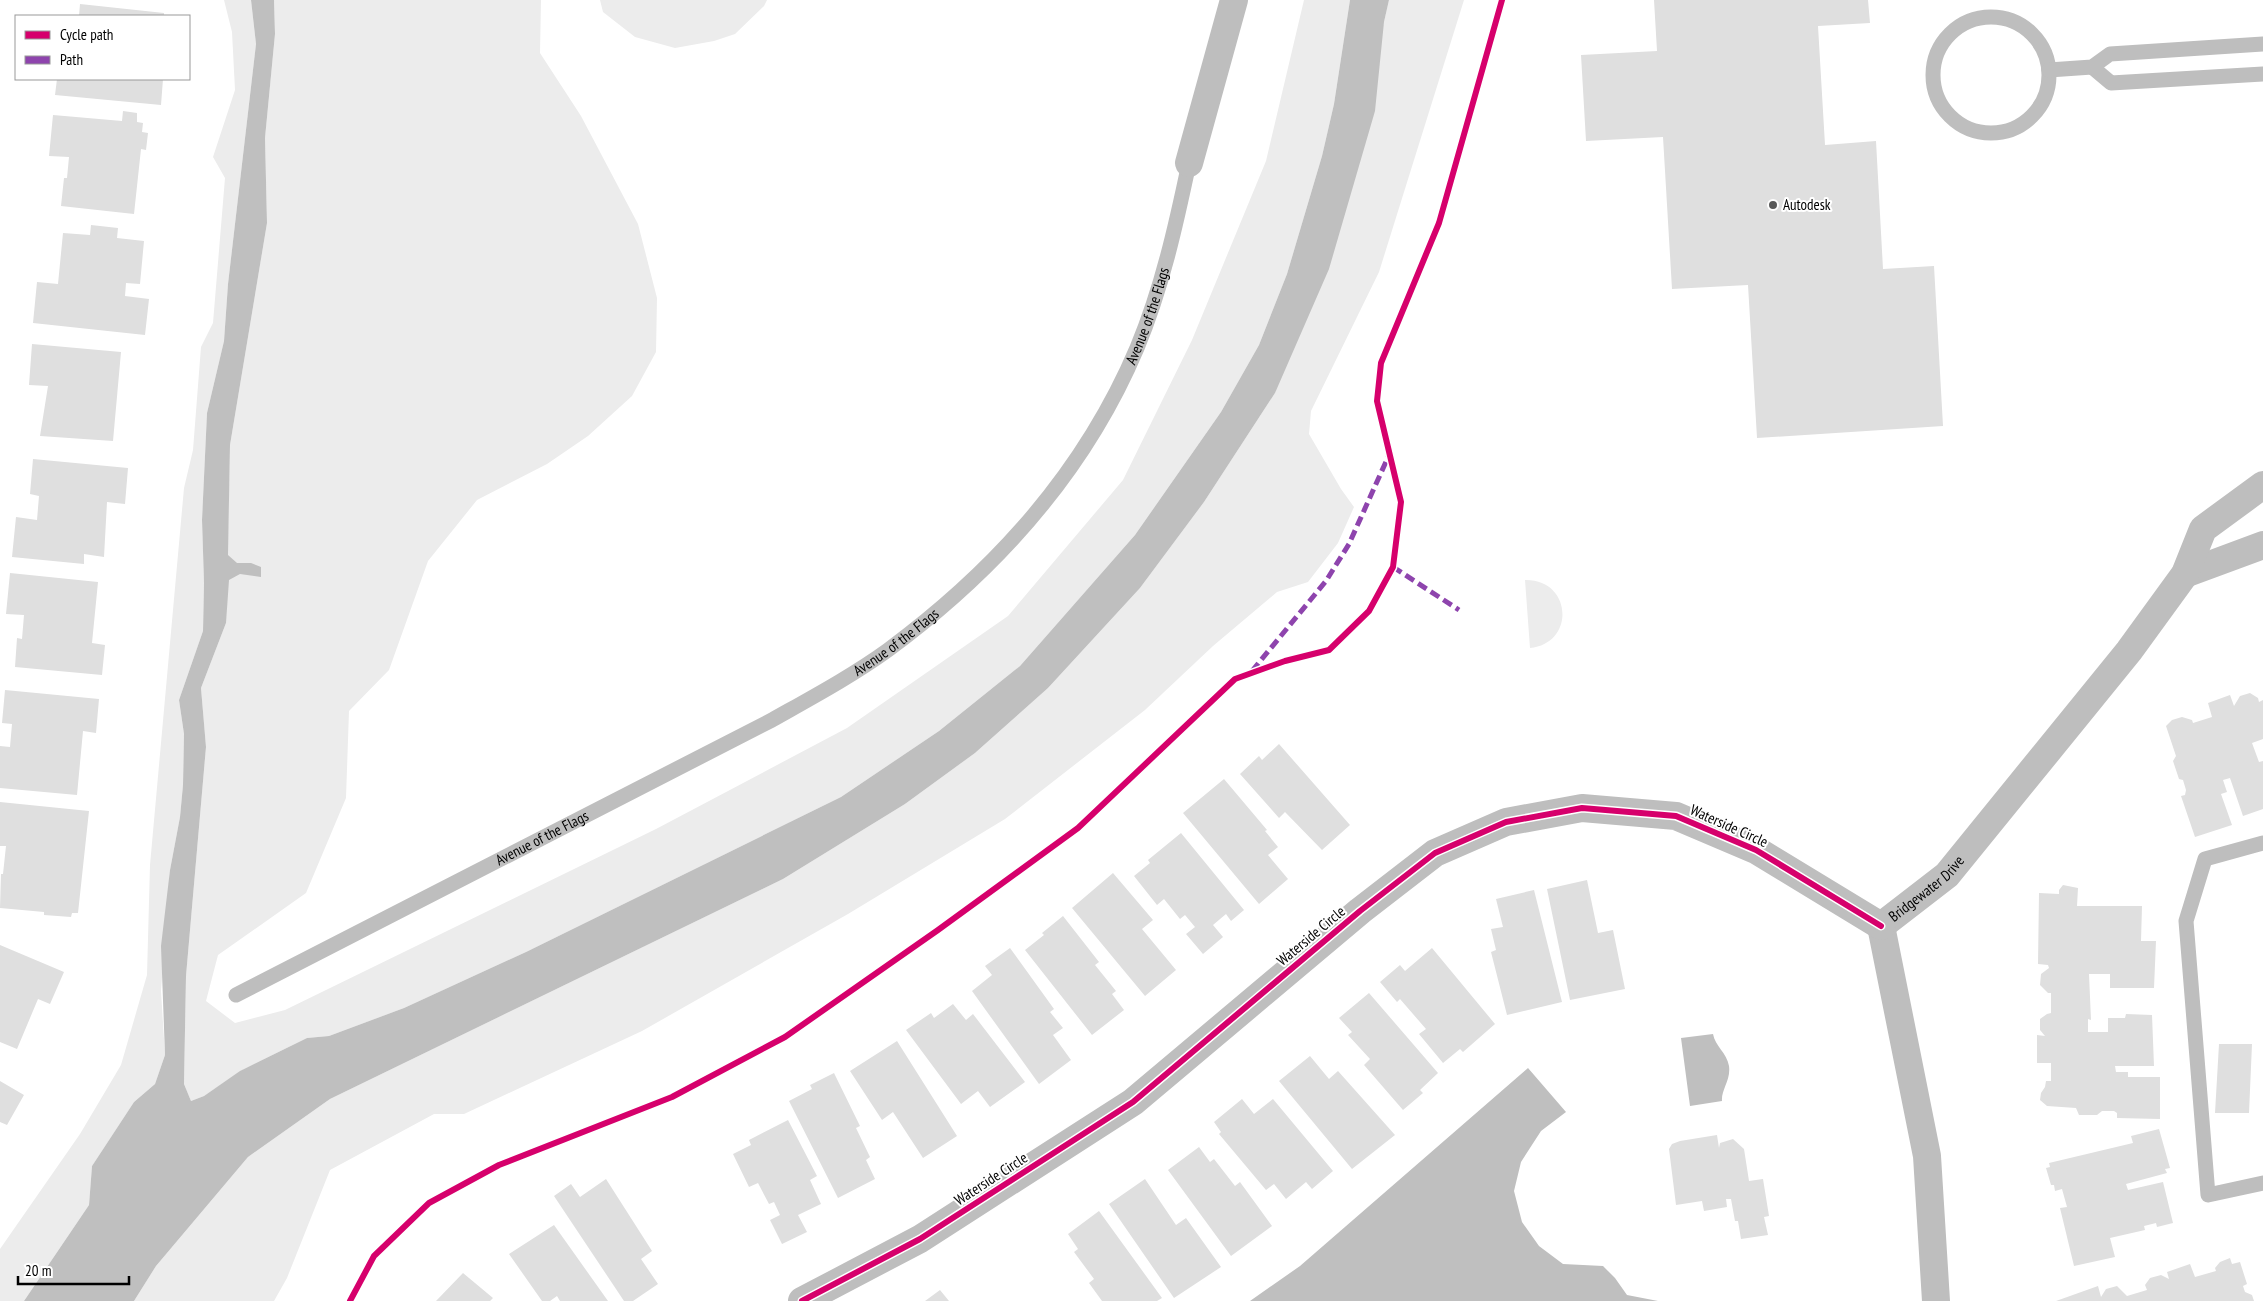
<svg xmlns="http://www.w3.org/2000/svg" width="2263" height="1301" font-family="'PT Sans Narrow',sans-serif">
<style>
.green{fill:#ececec}
.water{fill:#bfbfbf}
.building{fill:#dfdfdf}
.lines{fill:none;stroke-linecap:round;stroke-linejoin:round}
.service{stroke:#bebebe;stroke-width:15}
.minor{stroke:#bebebe;stroke-width:28}
.quiet{stroke:#8e44ad;stroke-width:5;stroke-dasharray:10 5;stroke-linecap:butt}
.cycleway-casing{stroke:#fff;stroke-width:9}
.cycleway{stroke:#d6006c;stroke-width:6}
.poi-dot{fill:#595959;stroke:#fff;stroke-width:2}
.labels{text-anchor:middle;stroke-width:4;stroke-linejoin:round;paint-order:stroke}
.poi-label{font-size:15px;fill:#000;stroke:#fff;text-anchor:start}
.street-label{font-size:15px;fill:#000;stroke:#fff}
</style>
<rect width="100%" height="100%" fill="#fff"/>
<path class="green" d="M 224,0 L 251,0 L 256,44 L 228,284 L 224,341 L 207,413 L 202,520 L 204,583 L 203,631 L 179,700 L 184,734 L 183,785 L 180,817 L 170,870 L 161,991 L 165,1055 L 155,1084 L 134,1102 L 92,1166 L 89,1205 L 24,1301 L 0,1301 L 0,1249 L 80,1134 L 121,1065 L 147,975 L 150,865 L 184,488 L 193,450 L 201,347 L 213,323 L 225,178 L 213,157 L 235,90 L 232,32 Z
M 274,0 L 541,0 L 540,53 L 581,116 L 638,224 L 657,298 L 656,352 L 632,396 L 588,436 L 547,464 L 477,500 L 428,561 L 389,670 L 349,711 L 346,798 L 306,893 L 218,955 L 206,1001 L 235,1023 L 285,1010 L 656,829 L 847,728 L 1008,616 L 1123,480 L 1192,340 L 1266,161 L 1304,0 L 1350,0 L 1334,104 L 1322,156 L 1287,274 L 1259,345 L 1221,412 L 1135,535 L 1020,666 L 939,731 L 841,797 L 526,952 L 404,1008 L 329,1036 L 307,1038 L 244,1069 L 204,1096 L 191,1101 L 184,1084 L 186,976 L 206,747 L 201,688 L 226,623 L 230,445 L 267,223 L 265,138 L 275,34 Z
M 600,0 L 767,0 L 764,6 L 735,34 L 714,41 L 675,48 L 635,37 L 603,12 Z
M 1389,0 L 1464,0 L 1379,272 L 1311,411 L 1309,434 L 1341,489 L 1354,507 L 1338,543 L 1308,582 L 1277,592 L 1213,646 L 1145,710 L 1005,819 L 848,914 L 642,1031 L 464,1114 L 434,1114 L 330,1170 L 287,1278 L 274,1301 L 134,1301 L 156,1266 L 248,1157 L 330,1099 L 783,879 L 905,804 L 975,753 L 1048,688 L 1140,588 L 1204,502 L 1275,393 L 1384,22 Z
M 1525,580 C 1572,579 1576,643 1530,648 Z"/>
<path class="water" d="M 251,0 L 274,0 L 275,34 L 265,138 L 267,223 L 230,445 L 228,555 L 237,563 L 251,563 L 261,567 L 261,577 L 240,574 L 229,580 L 226,623 L 201,688 L 206,747 L 186,976 L 184,1084 L 191,1101 L 204,1096 L 240,1071 L 307,1038 L 329,1036 L 404,1008 L 526,952 L 841,797 L 939,731 L 1020,666 L 1135,535 L 1221,412 L 1259,345 L 1287,274 L 1322,156 L 1334,104 L 1350,0 L 1389,0 L 1384,22 L 1375,111 L 1329,269 L 1275,393 L 1204,502 L 1140,588 L 1048,688 L 975,753 L 905,804 L 783,879 L 330,1099 L 248,1157 L 156,1266 L 134,1301 L 24,1301 L 89,1205 L 92,1166 L 134,1102 L 155,1084 L 165,1055 L 161,946 L 170,870 L 180,817 L 183,785 L 184,734 L 179,700 L 203,631 L 204,583 L 202,520 L 207,413 L 224,341 L 228,284 L 256,44 Z
M 1713,1034 C 1715,1046 1727,1053 1729,1066 C 1731,1080 1721,1090 1722,1101 L 1690,1106 L 1681,1038 Z
M 1528,1068 L 1566,1112 L 1541,1131 L 1521,1162 L 1514,1191 L 1522,1222 L 1539,1246 L 1563,1264 L 1603,1266 L 1615,1278 L 1627,1295 L 1658,1301 L 1250,1301 L 1300,1266 Z"/>
<path class="building" d="M 1654,0 L 1868,0 L 1870,23 L 1818,26 L 1825,145 L 1876,141 L 1883,269 L 1934,266 L 1943,426 L 1757,438 L 1748,285 L 1672,289 L 1663,137 L 1586,141 L 1581,55 L 1657,51 Z
M 80,4 L 164,13 L 164,16 L 79,16 Z
M 57,79 L 163,79 L 161,105 L 55,95 Z
M 123,111 L 137,113 L 137,122 L 143,123 L 142,132 L 148,133 L 146,150 L 141,149 L 134,214 L 61,206 L 64,178 L 67,178 L 69,157 L 49,156 L 53,115 L 122,121 Z
M 91,225 L 118,228 L 117,238 L 144,241 L 140,284 L 126,283 L 125,296 L 149,299 L 145,335 L 33,323 L 37,282 L 58,284 L 63,233 L 90,235 Z
M 32,344 L 121,352 L 113,441 L 40,436 L 48,386 L 29,385 Z
M 33,459 L 128,468 L 125,504 L 107,502 L 104,557 L 84,554 L 84,564 L 12,557 L 16,517 L 37,520 L 39,496 L 30,494 Z
M 10,573 L 98,582 L 92,643 L 105,645 L 102,675 L 15,667 L 17,638 L 22,639 L 24,615 L 6,614 Z
M 5,690 L 99,699 L 96,733 L 83,731 L 77,795 L 0,788 L 0,746 L 10,747 L 12,724 L 2,723 Z
M 2250,693 L 2258,698 L 2259,702 L 2263,700 L 2263,739 L 2252,743 L 2259,762 L 2263,761 L 2263,809 L 2243,816 L 2230,778 L 2223,780 L 2227,792 L 2221,794 L 2232,825 L 2195,837 L 2181,796 L 2185,795 L 2186,790 L 2183,780 L 2179,779 L 2173,761 L 2176,756 L 2166,726 L 2172,720 L 2182,717 L 2192,720 L 2193,723 L 2212,717 L 2208,703 L 2230,695 L 2234,706 L 2240,696 Z
M 1279,744 L 1350,825 L 1322,850 L 1285,812 L 1279,818 L 1240,774 L 1259,756 L 1262,760 Z
M 1224,779 L 1267,830 L 1265,831 L 1278,847 L 1268,855 L 1288,879 L 1259,904 L 1183,813 Z
M 0,802 L 89,811 L 78,913 L 72,913 L 71,917 L 44,915 L 44,912 L 0,908 L 1,874 L 3,874 L 6,846 L 0,846 Z
M 1181,833 L 1244,910 L 1231,921 L 1226,914 L 1213,925 L 1223,937 L 1203,954 L 1186,934 L 1195,927 L 1185,915 L 1180,919 L 1164,899 L 1157,905 L 1134,876 L 1150,863 L 1148,860 Z
M 1113,873 L 1153,920 L 1142,929 L 1176,970 L 1145,996 L 1072,908 Z
M 1587,880 L 1598,933 L 1613,930 L 1625,989 L 1570,1000 L 1547,889 Z
M 2063,885 L 2078,888 L 2077,906 L 2142,906 L 2141,941 L 2156,941 L 2154,988 L 2110,988 L 2110,974 L 2089,974 L 2091,1020 L 2088,1019 L 2088,1032 L 2108,1032 L 2108,1018 L 2125,1018 L 2126,1014 L 2152,1015 L 2154,1066 L 2115,1066 L 2116,1072 L 2128,1072 L 2128,1077 L 2160,1077 L 2160,1119 L 2117,1118 L 2117,1113 L 2114,1111 L 2102,1111 L 2097,1115 L 2079,1115 L 2076,1108 L 2047,1106 L 2040,1100 L 2041,1093 L 2045,1087 L 2046,1081 L 2051,1081 L 2051,1063 L 2037,1063 L 2037,1035 L 2045,1036 L 2040,1030 L 2040,1019 L 2047,1014 L 2051,1013 L 2051,993 L 2048,993 L 2040,985 L 2041,974 L 2049,968 L 2048,965 L 2038,964 L 2039,893 L 2059,894 L 2059,890 Z
M 1534,890 L 1562,1002 L 1507,1015 L 1491,952 L 1496,950 L 1491,929 L 1503,927 L 1496,899 Z
M 1063,916 L 1099,962 L 1095,965 L 1116,991 L 1112,994 L 1124,1010 L 1092,1035 L 1025,950 L 1044,935 L 1042,933 Z
M 0,945 L 64,972 L 50,1004 L 38,999 L 17,1049 L 0,1042 Z
M 1010,948 L 1054,1009 L 1050,1012 L 1063,1028 L 1053,1035 L 1071,1060 L 1039,1084 L 972,991 L 992,975 L 985,966 Z
M 1432,948 L 1495,1024 L 1463,1052 L 1460,1049 L 1443,1063 L 1419,1034 L 1426,1029 L 1400,999 L 1397,1002 L 1380,982 L 1400,965 L 1405,971 Z
M 1369,993 L 1438,1073 L 1420,1090 L 1423,1093 L 1403,1110 L 1364,1065 L 1370,1059 L 1348,1035 L 1352,1032 L 1339,1018 Z
M 953,1004 L 966,1020 L 973,1014 L 1025,1082 L 990,1107 L 978,1091 L 961,1104 L 906,1030 L 931,1013 L 934,1018 Z
M 897,1041 L 957,1136 L 923,1158 L 893,1112 L 882,1120 L 850,1071 Z
M 2219,1044 L 2252,1044 L 2249,1113 L 2215,1113 Z
M 1310,1056 L 1329,1079 L 1338,1071 L 1395,1135 L 1352,1169 L 1279,1081 Z
M 834,1073 L 860,1126 L 856,1128 L 870,1157 L 866,1160 L 875,1179 L 838,1198 L 789,1101 L 812,1089 L 810,1085 Z
M 0,1081 L 24,1095 L 7,1125 L 0,1122 Z
M 1242,1099 L 1254,1114 L 1273,1099 L 1333,1171 L 1312,1189 L 1306,1182 L 1286,1199 L 1274,1184 L 1266,1190 L 1219,1134 L 1221,1132 L 1214,1122 Z
M 788,1120 L 817,1176 L 810,1180 L 821,1204 L 798,1215 L 807,1232 L 782,1244 L 770,1220 L 780,1215 L 774,1202 L 769,1204 L 758,1183 L 749,1187 L 733,1154 L 751,1145 L 749,1140 Z
M 2159,1129 L 2170,1168 L 2165,1169 L 2167,1173 L 2126,1184 L 2128,1190 L 2163,1182 L 2173,1223 L 2157,1227 L 2156,1223 L 2144,1226 L 2145,1230 L 2110,1238 L 2115,1257 L 2074,1266 L 2060,1208 L 2067,1207 L 2062,1189 L 2055,1191 L 2054,1185 L 2051,1185 L 2046,1168 L 2050,1167 L 2049,1163 L 2133,1143 L 2131,1136 Z
M 1717,1135 L 1719,1148 L 1720,1143 L 1733,1139 L 1744,1149 L 1749,1181 L 1763,1179 L 1769,1216 L 1764,1217 L 1768,1235 L 1741,1239 L 1738,1221 L 1735,1221 L 1731,1199 L 1726,1199 L 1727,1207 L 1704,1211 L 1702,1201 L 1676,1205 L 1669,1149 L 1672,1144 L 1680,1141 Z
M 1199,1147 L 1210,1162 L 1214,1159 L 1235,1186 L 1240,1182 L 1272,1226 L 1231,1256 L 1168,1170 Z
M 606,1179 L 652,1251 L 641,1259 L 658,1284 L 633,1301 L 624,1301 L 554,1196 L 571,1184 L 580,1197 Z
M 1145,1179 L 1176,1225 L 1186,1218 L 1221,1267 L 1174,1298 L 1109,1204 Z
M 1099,1211 L 1162,1298 L 1157,1301 L 1102,1301 L 1089,1283 L 1094,1279 L 1074,1252 L 1078,1249 L 1068,1234 Z
M 554,1225 L 608,1301 L 560,1301 L 557,1296 L 550,1301 L 542,1301 L 509,1254 Z
M 2230,1258 L 2232,1264 L 2240,1262 L 2247,1284 L 2243,1286 L 2245,1292 L 2252,1295 L 2254,1301 L 2056,1301 L 2098,1286 L 2101,1297 L 2106,1289 L 2117,1286 L 2127,1296 L 2147,1290 L 2145,1285 L 2150,1278 L 2161,1275 L 2169,1279 L 2167,1272 L 2190,1264 L 2195,1277 L 2216,1271 L 2215,1268 L 2220,1262 Z
M 463,1273 L 493,1298 L 490,1301 L 436,1301 Z
M 940,1290 L 949,1301 L 925,1301 Z"/>
<g class="lines">
<g class="service">
<circle cx="1991" cy="75" r="58"/>
<path d="M 2092,67 L 2111,83 L 2263,74"/>
<path d="M 2049,70 L 2092,67 L 2110,54 L 2263,44"/>
<path d="M 2263,843 L 2205,859 L 2186,921 L 2208,1195 L 2263,1183"/>
<path id="s1" d="M 236,995 L 772,720 C 811,698 852,676 888,650 C 995,571 1085,471 1137,348 C 1162,288 1176,225 1189,163"/>
</g>
<g class="minor">
<path d="M 1189,163 L 1234,0"/>
<path d="M 2185,574 L 2263,545"/>
<path id="s2" d="M 1881,926 L 1947,875 L 2129,651 L 2185,574 L 2203,529 L 2263,485"/>
<path d="M 1881,926 L 1927,1156 L 1936,1301"/>
<path d="M 802,1301 L 920,1239 L 1133,1102 L 1360,911 L 1435,853 L 1506,822 L 1582,808 L 1676,816 L 1756,850 L 1881,926"/>
</g>
<path class="quiet" d="M 1393,567 L 1459,610
M 1252,671 L 1326,581 L 1349,544 L 1389,455"/>
<g class="cycleway-casing">
<path id="cycleway" d="M 350,1301 L 374,1256 L 429,1203 L 499,1165 L 672,1097 L 785,1037 L 938,930 L 1078,828 L 1235,679 L 1285,661 L 1329,650 L 1369,611 L 1393,567 L 1401,502 L 1377,401 L 1381,363 L 1439,223 L 1502,0
M 802,1301 L 920,1239 L 1133,1102 L 1360,911 L 1435,853 L 1506,822 L 1582,808 L 1676,816 L 1756,850 L 1881,926"/>
</g>
<use href="#cycleway" class="cycleway"/>
</g>
<circle class="poi-dot" cx="1773" cy="205" r="5"/>
<g class="labels">
<g class="poi-label">
<text x="1783" y="210">Autodesk</text>
</g>
<g class="street-label">
<text dy="5" stroke="none"><textPath href="#s1" startOffset="1168">Avenue of the Flags</textPath></text>
<text dy="5" stroke="none"><textPath href="#s1" startOffset="749">Avenue of the Flags</textPath></text>
<text transform="translate(1729 826) rotate(24)" y="5">Waterside Circle</text>
<text dy="5" stroke="none"><textPath href="#s1" startOffset="344">Avenue of the Flags</textPath></text>
<text dy="5" stroke="none"><textPath href="#s2" startOffset="59">Bridgewater Drive</textPath></text>
<text transform="translate(1311 936) rotate(-40)" y="5">Waterside Circle</text>
<text transform="translate(991 1179) rotate(-33)" y="5">Waterside Circle</text>
</g>
</g>
<rect x="15" y="15" width="175" height="65" fill="#ffffff" stroke="#999999"/>
<rect x="25" y="31" width="25" height="8" fill="#d6006c" stroke="#999999"/>
<text x="60" y="40" font-size="15" fill="#000000">Cycle path</text>
<rect x="25" y="56" width="25" height="8" fill="#8e44ad" stroke="#999999"/>
<text x="60" y="65" font-size="15" fill="#000000">Path</text>
<path d="M18 1276v8h111v-8" fill="none" stroke="#000000" stroke-width="2.5"/>
<text x="25" y="1276" font-size="15" fill="#000000" stroke="#ffffff" stroke-width="4" paint-order="stroke">20 m</text>
</svg>
